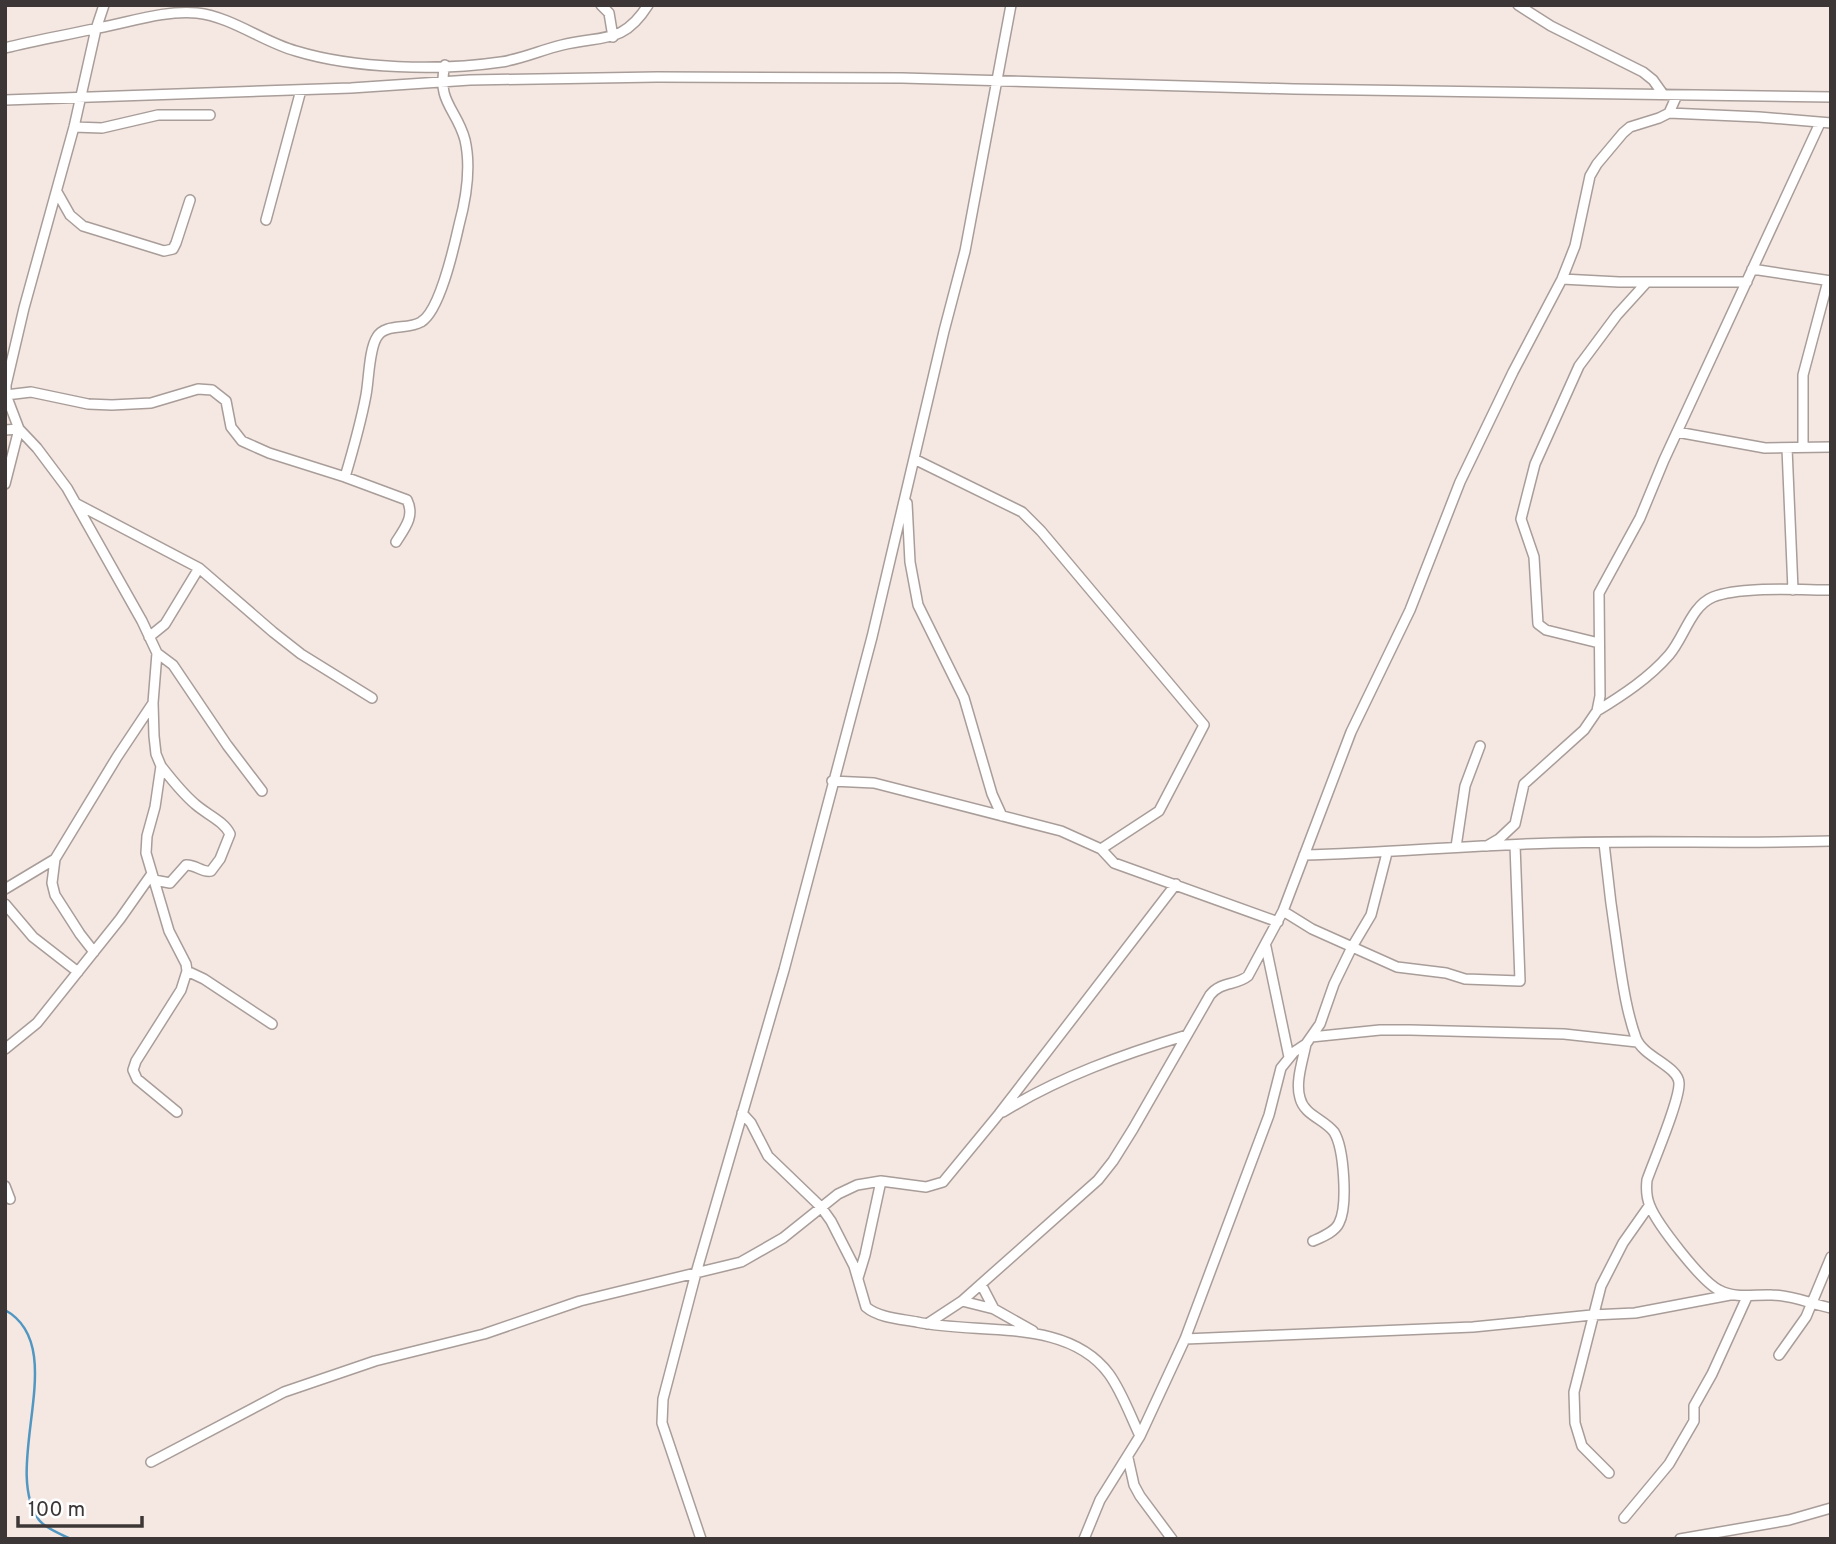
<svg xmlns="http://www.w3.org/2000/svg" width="1836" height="1544" font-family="Overpass,sans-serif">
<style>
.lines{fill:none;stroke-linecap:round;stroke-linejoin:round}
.stream{stroke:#5197c2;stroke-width:2.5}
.minor-casing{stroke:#a99d99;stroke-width:12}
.minor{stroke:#fff;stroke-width:9}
</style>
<rect width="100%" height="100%" fill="#f5e8e3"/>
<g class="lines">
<path class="stream" d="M 5,1310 C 72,1347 0,1466 39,1520 C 46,1529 61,1534 71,1539"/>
<g class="minor-casing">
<path id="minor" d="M 104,5 L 96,29 L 74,127 L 24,308 L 6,385 L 6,395 L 19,429 L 37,448 L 67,488 L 142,621 L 157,653 L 153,703 L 154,736 L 156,754 L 161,766 L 155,807 L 147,836 L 146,853 L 169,931 L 186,964 L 187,971 L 181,990 L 136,1061 L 133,1070 L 137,1079 L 177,1112
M 601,5 L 609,13 L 613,37
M 1518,5 L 1551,26 L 1643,72 L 1653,80 L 1663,94
M 5,48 C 36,40 67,35 98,28 C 131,22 164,10 197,13 C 232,17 263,42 296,51 C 355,69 440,71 501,62 C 522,59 541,50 562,45 C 602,35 623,45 648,5
M 5,100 L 351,88 L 470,80 L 657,77 L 902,78 L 1294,89 L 1831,97
M 1669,113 L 1759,117 L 1831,123
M 74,127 L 102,128 L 158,115 L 210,115
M 57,192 L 70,215 L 83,226 L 164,251 L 173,249 L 176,243 L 190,200
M 266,220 L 301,90
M 1752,269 L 1831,281
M 1562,279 L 1619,282 L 1747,282
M 6,395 L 31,392 L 88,404 L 112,405 L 151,403 L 198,389 L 212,390 L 226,401 L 231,427 L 242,441 L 269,453 L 345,477 L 407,500 C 415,516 405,528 396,542
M 5,430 L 19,429
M 1677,432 L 1765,448 L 1831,447
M 1803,447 L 1803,375 L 1828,281
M 1787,448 L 1793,590
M 914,459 L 1022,512 L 1041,531 L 1204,725 L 1159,811 L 1101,849
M 345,477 C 353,450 361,422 366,395 C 369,379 369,349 377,337 C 385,323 408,330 421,322 C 440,311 454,247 459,225 C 466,199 471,166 465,140 C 457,109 436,102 445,65
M 5,484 L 19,429
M 907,503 L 910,562 L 918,605 L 964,698 L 992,794 L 1002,816
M 77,504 L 199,568 L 273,632 L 301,654 L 372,698
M 149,637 L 165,624 L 199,568
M 1599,643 L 1546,630 L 1538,624 L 1534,557 L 1521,519 L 1535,464 L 1579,366 L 1617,315 L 1647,282
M 157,653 L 173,665 L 227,745 L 262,791
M 1597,711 C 1623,695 1649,678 1669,655 C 1684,638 1691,606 1713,597 C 1742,586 1799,590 1831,590
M 832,781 L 874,783 L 1061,831 L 1101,849 L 1114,863 L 1278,922
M 1604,843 C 1608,882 1613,921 1619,960 C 1623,986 1627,1013 1636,1038 C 1643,1057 1678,1066 1679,1083 C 1680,1100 1654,1160 1647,1180 C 1646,1189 1646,1197 1650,1206 C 1657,1224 1702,1282 1719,1290 C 1736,1299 1754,1294 1772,1295 C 1792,1295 1811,1304 1831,1308
M 1487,846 L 1499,839 L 1515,824 L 1524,784 L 1584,730 L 1597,711 L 1600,696 L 1599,593 L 1640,518 L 1664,460 L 1820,123
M 1456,847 L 1465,786 L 1480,746
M 1304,855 C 1387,853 1470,845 1554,843 C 1646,840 1738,844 1831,841
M 154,880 L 170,883 L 186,865 C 195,864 202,873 211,871 L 220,859 L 230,834 C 224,821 206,814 195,804 C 182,793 172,780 161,766
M 5,889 L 55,859
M 5,904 L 33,937 L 78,972
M 1283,911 L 1312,929 L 1397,967 L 1446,973 L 1465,979 L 1520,981 L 1515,845
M 1266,947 L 1289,1057
M 94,952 L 80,934 L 55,895 L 52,883 L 55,859 L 117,757 L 153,703
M 187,971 L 204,979 L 272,1024
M 1311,1037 L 1380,1030 L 1410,1030 L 1564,1034 L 1637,1042
M 1306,1044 C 1303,1060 1295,1082 1300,1098 C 1304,1115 1324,1119 1334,1132 C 1344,1148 1348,1206 1339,1223 C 1335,1232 1322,1237 1313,1241
M 5,1049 L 37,1023 L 120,919 L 151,875
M 1003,1112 C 1059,1077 1124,1054 1187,1035
M 742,1113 L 751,1123 L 768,1156 L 821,1207 L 831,1221 L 854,1266 L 866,1307 C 879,1318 901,1319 917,1322 C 978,1335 1067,1317 1109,1374 C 1122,1392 1130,1415 1140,1436
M 5,1186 L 10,1199
M 858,1278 L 865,1255 L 881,1181
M 981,1284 L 994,1309
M 962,1301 L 994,1309 L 1033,1331
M 927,1324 L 962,1301 L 1098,1180 L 1113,1161 L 1133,1129 L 1210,995 C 1221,981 1236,986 1248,976 L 1283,911 L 1351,732 L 1410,610 L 1460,482 L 1513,372 L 1562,279 L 1575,246 L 1590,176 L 1597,164 L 1623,133 L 1630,127 L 1659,118 L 1669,113 L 1677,95
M 1185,1339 L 1473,1327 L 1592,1315 L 1635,1313 L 1730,1295
M 1779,1355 L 1806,1317 L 1831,1257
M 1128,1458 L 1134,1485 L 1140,1496 L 1172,1539
M 151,1462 L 284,1392 L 375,1361 L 484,1334 L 580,1301 L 741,1262 L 783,1238 L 838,1194 L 857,1185 L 881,1181 L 926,1187 L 943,1182 L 999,1114 L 1176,884
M 1609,1473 L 1582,1446 L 1575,1423 L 1574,1392 L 1601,1286 L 1623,1243 L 1649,1206
M 1624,1518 L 1669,1464 L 1694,1421 L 1694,1406 L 1712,1374 L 1747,1297
M 701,1539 L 662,1423 L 663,1399 L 696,1273 L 784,970 L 872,637 L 944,331 L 965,251 L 1011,5
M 1084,1539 L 1100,1500 L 1140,1436 L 1185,1339 L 1269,1115 L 1281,1068 L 1294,1052 L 1306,1044 L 1320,1024 L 1334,984 L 1352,947 L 1371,915 L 1387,853
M 1680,1539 L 1789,1520 L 1831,1508"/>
</g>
<use href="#minor" class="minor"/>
</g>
<rect width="1836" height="1544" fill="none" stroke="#3c3736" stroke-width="14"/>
<path d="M18 1516v10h124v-10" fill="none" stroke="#3c3736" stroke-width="3.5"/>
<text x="28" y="1516" font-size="21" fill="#3c3736" stroke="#ffffff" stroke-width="5" paint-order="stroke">100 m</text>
</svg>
